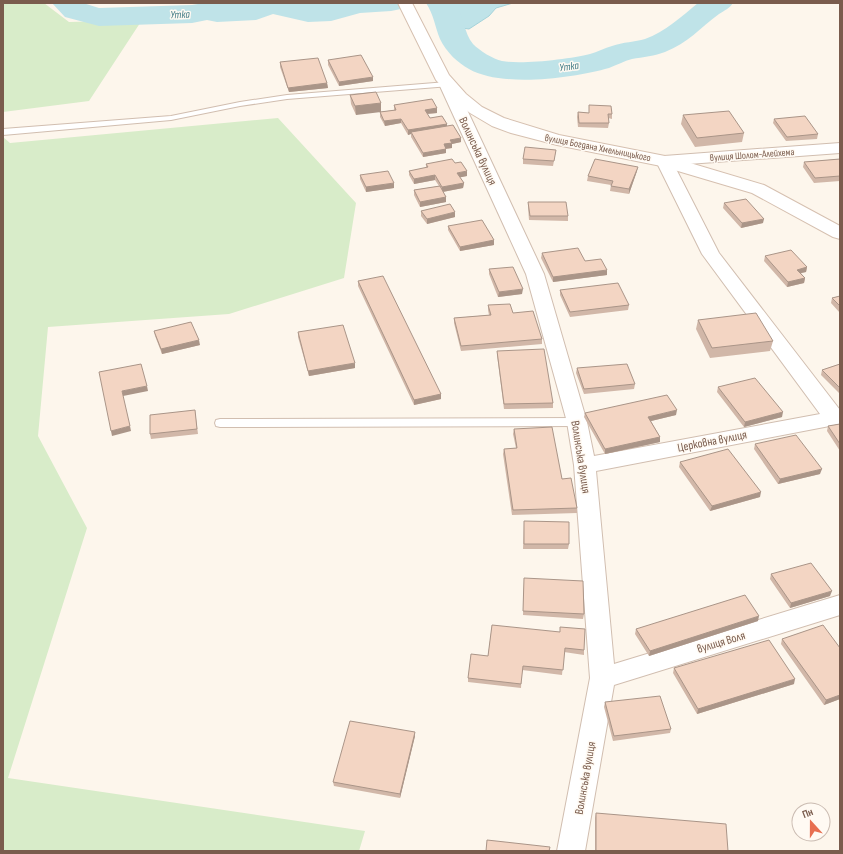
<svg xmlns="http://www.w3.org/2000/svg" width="843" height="854" font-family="'Sofia Sans Condensed',sans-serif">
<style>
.green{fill:#d8ecc9}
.water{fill:#bfe3e8;stroke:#a5d3da}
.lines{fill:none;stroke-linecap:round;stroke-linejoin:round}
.river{fill:#bfe3e8;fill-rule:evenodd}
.service-casing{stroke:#d1beb0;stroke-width:2}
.minor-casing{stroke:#d1beb0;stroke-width:2}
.secondary-casing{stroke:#d6c0b0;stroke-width:2}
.service{fill:#fff;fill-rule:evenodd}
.minor{fill:#fff;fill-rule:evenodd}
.secondary{fill:#fff;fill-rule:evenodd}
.wall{fill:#d1b7a8}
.shaded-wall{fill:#aa9588}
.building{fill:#f3d5c3;stroke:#aa9588}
.labels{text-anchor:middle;stroke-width:3;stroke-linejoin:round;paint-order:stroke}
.far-street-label{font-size:10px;fill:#7a5c4d;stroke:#fffaf3}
.far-water-label{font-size:11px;font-style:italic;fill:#437c86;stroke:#fffaf3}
.street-label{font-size:12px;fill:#7a5c4d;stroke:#fffaf3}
</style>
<rect width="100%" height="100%" fill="#fdf6ec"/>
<path class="green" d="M 3,3 L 44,3 L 69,22 L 142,20 L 89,101 L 3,112 Z
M 278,118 L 356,203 L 344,278 L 229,314 L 48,327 L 38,436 L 87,528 L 8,778 L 365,831 L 359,851 L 3,851 L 3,137 L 10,143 Z"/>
<path class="water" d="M 429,3 L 513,3 L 496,8 L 489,16 L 469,29 L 440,25 Z"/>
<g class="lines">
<path class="river" d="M 52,3 L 83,3 L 99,8 L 192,5 L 204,3 L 217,4 L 303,3 L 308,4 L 405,3 L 401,9 L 391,11 L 360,13 L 331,21 L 308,22 L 273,14 L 256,20 L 217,22 L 207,20 L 192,23 L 99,26 L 65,17 Z
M 426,3 L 454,3 C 464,15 464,34 473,44 C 480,51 493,59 502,61 C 521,65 570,59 590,54 C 597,52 605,48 612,46 C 623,42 635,42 645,39 C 665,32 682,16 698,3 L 733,3 C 729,9 725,10 719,14 C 700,28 688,43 665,52 C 655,56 643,57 632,59 C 624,61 617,65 609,68 C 574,78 502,88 469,69 C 458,63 446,52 440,39 C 435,27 434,15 426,3 Z"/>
<g class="service-casing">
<path id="service" d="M 447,82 L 450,82 L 450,86 L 287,99 L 240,106 L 171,120 L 3,135 L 3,129 L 171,116 L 240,102 L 287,95 Z
M 577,418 L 581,419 L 582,422 L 581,425 L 577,426 L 220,427 L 216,426 L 215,423 L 216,420 L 220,419 Z"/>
</g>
<g class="minor-casing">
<path id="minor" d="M 447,79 L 452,81 L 455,84 L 544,274 L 587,422 L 594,456 L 820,414 L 702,254 L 656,161 L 658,158 L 664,156 L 840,143 L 840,153 L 674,165 L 719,253 L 840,410 L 840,424 L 596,471 L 614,664 L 840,595 L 840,615 L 614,685 L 585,851 L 557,851 L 590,678 L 574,465 L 567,422 L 526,274 L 439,84 L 442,81 Z"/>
</g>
<g class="secondary-casing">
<path id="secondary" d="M 398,3 L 412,3 L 449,75 L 466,94 L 482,107 L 504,118 L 559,135 L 670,157 L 764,185 L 840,226 L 840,239 L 833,237 L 752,193 L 661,166 L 557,145 L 511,133 L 492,126 L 470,113 L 454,100 L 436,80 Z"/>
</g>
<use href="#service" class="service"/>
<use href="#minor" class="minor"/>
<use href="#secondary" class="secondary"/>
</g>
<path class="wall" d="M 328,60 L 373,81 L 339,86 L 328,65 Z
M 280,62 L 327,83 L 328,88 L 289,92 L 280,67 Z
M 350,95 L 381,103 L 356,115 L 351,104 Z
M 394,105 L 437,108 L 437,113 L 427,114 L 430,118 L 447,124 L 447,126 L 461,142 L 452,144 L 452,148 L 446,149 L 446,153 L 423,157 L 411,137 L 411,134 L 408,135 L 401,123 L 385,126 L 380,117 L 380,112 L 394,110 Z
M 589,105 L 612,114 L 612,119 L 608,118 L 609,123 L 608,128 L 578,127 L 577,117 L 578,112 L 589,113 Z
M 683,115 L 744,133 L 742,142 L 695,147 L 681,124 Z
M 774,119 L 818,134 L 817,139 L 786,141 L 773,123 Z
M 556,150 L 553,166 L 523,164 L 523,159 Z
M 840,159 L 840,181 L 814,183 L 803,167 L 804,162 Z
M 426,164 L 467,176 L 460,177 L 464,183 L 463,188 L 443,192 L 446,197 L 446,202 L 420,207 L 414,195 L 414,190 L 439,186 L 435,180 L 414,184 L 409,175 L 409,171 L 426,168 Z
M 637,171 L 629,194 L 610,191 L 611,185 L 587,181 L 588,176 Z
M 360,175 L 394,188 L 366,192 L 360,179 Z
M 528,202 L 568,216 L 568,221 L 529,220 L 528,207 Z
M 724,203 L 763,223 L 741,228 L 723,208 Z
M 421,211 L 455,217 L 427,224 L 421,216 Z
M 448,226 L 494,240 L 494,245 L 460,251 L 448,230 Z
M 542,253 L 585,261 L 607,275 L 553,282 L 541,258 Z
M 765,256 L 807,267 L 806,272 L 801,273 L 805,278 L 804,283 L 787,287 L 764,261 Z
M 489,269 L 522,294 L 498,297 L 489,274 Z
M 358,281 L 441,394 L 441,399 L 414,405 L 358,286 Z
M 560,290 L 629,305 L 628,310 L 570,317 L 560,295 Z
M 840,296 L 840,313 L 831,303 L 832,298 Z
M 488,305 L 513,313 L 542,339 L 542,344 L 461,351 L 454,323 L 454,318 L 489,315 L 488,310 Z
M 698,320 L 773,341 L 770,351 L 710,358 L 696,329 Z
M 154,331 L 200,345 L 162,354 L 155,336 Z
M 298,332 L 355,368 L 309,376 L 298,337 Z
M 497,351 L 553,403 L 553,408 L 504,409 L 497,355 Z
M 840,364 L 840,394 L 821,375 L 822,370 Z
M 577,368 L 635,384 L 634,389 L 584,394 L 576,373 Z
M 718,387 L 782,417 L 744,427 L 717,392 Z
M 195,410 L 198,434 L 151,439 L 150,434 Z
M 585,413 L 676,415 L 651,421 L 660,437 L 660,442 L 605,454 L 584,417 Z
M 840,424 L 840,451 L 827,431 L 828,426 Z
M 514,429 L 562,479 L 577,508 L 577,513 L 512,515 L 503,454 L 504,449 L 516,448 L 513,434 Z
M 755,444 L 820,474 L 778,484 L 754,449 Z
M 680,462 L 760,497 L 710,511 L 679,467 Z
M 524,521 L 569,544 L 568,549 L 523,549 Z
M 771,574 L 830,596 L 790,608 L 770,579 Z
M 524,583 L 584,614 L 583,619 L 523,615 Z
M 758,621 L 649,656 L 635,634 L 636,629 Z
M 492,625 L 584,650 L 584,655 L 564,652 L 562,675 L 522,670 L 521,688 L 468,682 L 468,678 L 488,656 Z
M 782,639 L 840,648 L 840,699 L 824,705 L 781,644 Z
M 674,668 L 794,684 L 697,714 L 673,673 Z
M 605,702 L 671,729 L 670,733 L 613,741 L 604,707 Z
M 415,736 L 400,798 L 334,786 L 333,782 Z
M 596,813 L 728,851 L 595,851 L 595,818 Z"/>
<path class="shaded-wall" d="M 373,77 L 373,81 L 339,86 L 339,82 Z
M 327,83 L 328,88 L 289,92 L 288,88 Z
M 381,103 L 381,112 L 356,115 L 355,106 Z
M 437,108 L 437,113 L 425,114 L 425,110 Z
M 401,119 L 401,123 L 385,126 L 384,121 Z
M 447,124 L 447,129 L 411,132 L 411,134 L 408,135 L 408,130 Z
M 461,138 L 461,142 L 452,144 L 452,148 L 443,149 L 444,144 L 450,140 Z
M 446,149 L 446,153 L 423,157 L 423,153 Z
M 638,167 L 637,171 L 629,194 L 629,189 Z
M 467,171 L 467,176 L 457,178 L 457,173 Z
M 435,175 L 435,180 L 414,184 L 414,179 Z
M 394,183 L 394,188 L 366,192 L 366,187 Z
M 464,183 L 463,188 L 442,192 L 442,187 Z
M 446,197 L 446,202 L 420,207 L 420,202 Z
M 455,212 L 455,217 L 427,224 L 427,219 Z
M 764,219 L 763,223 L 741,228 L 742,223 Z
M 494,240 L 494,245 L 460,251 L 460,247 Z
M 807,267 L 806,272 L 796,274 L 797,270 Z
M 607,270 L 607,275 L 553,282 L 553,277 Z
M 805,278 L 804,283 L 787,287 L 788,282 Z
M 523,289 L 522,294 L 498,297 L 499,292 Z
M 199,340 L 200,345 L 162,354 L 161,349 Z
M 355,363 L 355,368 L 309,376 L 308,371 Z
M 147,386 L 148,391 L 123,396 L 122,391 Z
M 441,394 L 441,399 L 414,405 L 414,400 Z
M 677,410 L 676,415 L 647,422 L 648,417 Z
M 783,412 L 782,417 L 744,427 L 745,422 Z
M 130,426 L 131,431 L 112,436 L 111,431 Z
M 660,437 L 660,442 L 605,454 L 605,449 Z
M 822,469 L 820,474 L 778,484 L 780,479 Z
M 761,492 L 760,497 L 710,511 L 712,506 Z
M 832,591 L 830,596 L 790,608 L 791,603 Z
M 759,616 L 758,621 L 649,656 L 650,651 Z
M 795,679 L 794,684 L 697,714 L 698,709 Z
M 840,695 L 840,699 L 824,705 L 826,700 Z
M 415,732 L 415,736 L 400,798 L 400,794 Z"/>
<path class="building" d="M 361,55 L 373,77 L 339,82 L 328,60 Z
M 318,58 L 327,83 L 288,88 L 280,62 Z
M 376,92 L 381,103 L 355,106 L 350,95 Z
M 432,99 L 437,108 L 425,110 L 430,118 L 442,116 L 447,124 L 408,130 L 401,119 L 384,121 L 380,112 L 396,110 L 394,105 Z
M 589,105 L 611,106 L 612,114 L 608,114 L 609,123 L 579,123 L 578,112 L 589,113 Z
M 729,111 L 744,133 L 697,138 L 683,115 Z
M 805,116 L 818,134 L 787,137 L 774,119 Z
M 453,125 L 461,138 L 450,140 L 452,143 L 444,144 L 446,149 L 423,153 L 411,132 Z
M 525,147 L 556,150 L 554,161 L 523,159 Z
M 452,159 L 455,163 L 461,162 L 467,171 L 457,173 L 464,183 L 442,187 L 435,175 L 414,179 L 409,171 L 428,167 L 426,164 Z
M 595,159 L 638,167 L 629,189 L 611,186 L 613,181 L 588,176 Z
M 840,159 L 840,176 L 815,178 L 804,162 Z
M 388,171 L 394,183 L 366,187 L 360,175 Z
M 440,186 L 446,197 L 420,202 L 414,190 Z
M 746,199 L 764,219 L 742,223 L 724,203 Z
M 528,202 L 566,202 L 568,216 L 530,216 Z
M 450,204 L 455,212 L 427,219 L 421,211 Z
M 482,220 L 494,240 L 460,247 L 448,226 Z
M 578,248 L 585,261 L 601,259 L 607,270 L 553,277 L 542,253 Z
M 791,250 L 807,267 L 797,270 L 805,278 L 788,282 L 765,256 Z
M 513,267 L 523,289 L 499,292 L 489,269 Z
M 383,276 L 441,394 L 414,400 L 358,281 Z
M 618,283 L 629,305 L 570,312 L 560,290 Z
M 840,296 L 840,306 L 832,298 Z
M 510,304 L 513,313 L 533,311 L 542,339 L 461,346 L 454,318 L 491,315 L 488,305 Z
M 756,313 L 773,341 L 712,348 L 698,320 Z
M 191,322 L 199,340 L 161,349 L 154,331 Z
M 343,325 L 355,363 L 308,371 L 298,332 Z
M 544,349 L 553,403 L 504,404 L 497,351 Z
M 141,364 L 147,386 L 122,391 L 130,426 L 111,431 L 99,372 Z
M 627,364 L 635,384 L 584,389 L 577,368 Z
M 840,364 L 840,388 L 822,370 Z
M 755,378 L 783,412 L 745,422 L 718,387 Z
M 667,395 L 677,410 L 648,417 L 660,437 L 605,449 L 585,413 Z
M 195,410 L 197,429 L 150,434 L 150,415 Z
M 840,424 L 840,444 L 828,426 Z
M 552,427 L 562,479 L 571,478 L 577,508 L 513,510 L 504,449 L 517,448 L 514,429 Z
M 796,435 L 822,469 L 780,479 L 755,444 Z
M 728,449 L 761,492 L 712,506 L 680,462 Z
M 524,521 L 569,522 L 569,544 L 524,544 Z
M 811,563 L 832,591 L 791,603 L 771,574 Z
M 524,578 L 583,581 L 584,614 L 523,611 Z
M 745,595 L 759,616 L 650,651 L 636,629 Z
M 492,625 L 560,632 L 560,627 L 585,629 L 584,650 L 565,648 L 563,670 L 523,666 L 521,684 L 468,678 L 471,654 L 488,656 Z
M 823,625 L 840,648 L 840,695 L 826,700 L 782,639 Z
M 769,640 L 795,679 L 698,709 L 674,668 Z
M 660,696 L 671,729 L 614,736 L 605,702 Z
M 350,721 L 415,732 L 400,794 L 333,782 Z
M 596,813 L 726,824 L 728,851 L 596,851 Z
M 487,840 L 550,847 L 549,851 L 486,851 Z"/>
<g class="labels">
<g class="far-street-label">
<text transform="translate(598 147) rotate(11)" y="4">вулиця Богдана Хмельницького</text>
<text transform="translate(752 154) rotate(-4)" y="4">вулиця Шолом-Алейхема</text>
</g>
<g class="far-water-label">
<text transform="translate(180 14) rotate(-2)" y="4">Утка</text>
<text transform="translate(569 66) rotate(-7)" y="4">Утка</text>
</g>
<g class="street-label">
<text transform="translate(478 151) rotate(65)" y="4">Волинська вулиця</text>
<text transform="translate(712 441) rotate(-11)" y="4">Церковна вулиця</text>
<text transform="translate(581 457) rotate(81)" y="4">Волинська вулиця</text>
<text transform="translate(721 642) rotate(-17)" y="4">вулиця Воля</text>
<text transform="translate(585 778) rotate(-80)" y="4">Волинська вулиця</text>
</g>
</g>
<rect width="843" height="854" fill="none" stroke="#7a5c4d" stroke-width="8"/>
<g transform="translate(811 822) rotate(339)"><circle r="19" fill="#fffaf3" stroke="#cabbb1"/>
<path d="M0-3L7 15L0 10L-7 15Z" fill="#e76f51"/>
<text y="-6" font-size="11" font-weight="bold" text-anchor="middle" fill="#7a5c4d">Пн</text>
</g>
</svg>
